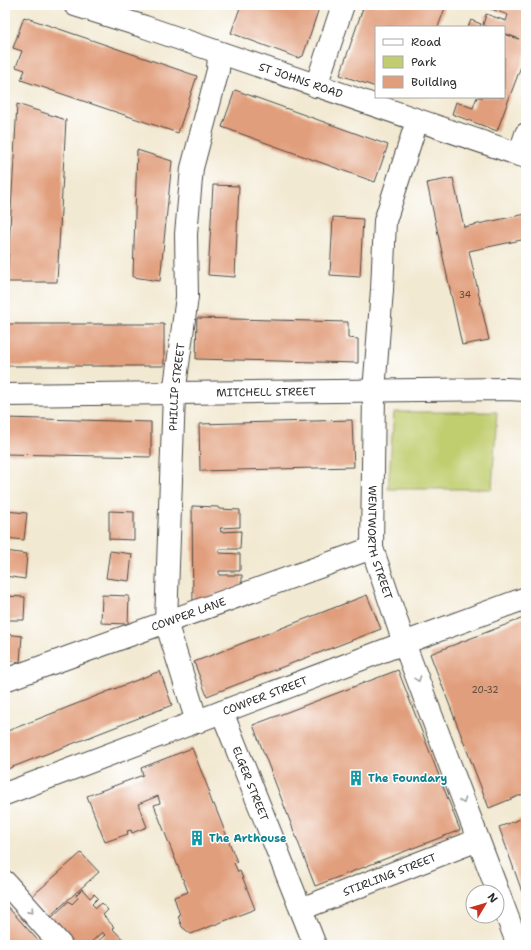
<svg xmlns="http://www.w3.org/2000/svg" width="531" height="950" font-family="'Shantell Sans',sans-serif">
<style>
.green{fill:#c1ce70;stroke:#767c4e}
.building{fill:#e19e7c}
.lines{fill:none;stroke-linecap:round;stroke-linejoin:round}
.minor-casing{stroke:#494844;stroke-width:24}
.minor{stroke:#fff;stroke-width:22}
.oneway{stroke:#a0a0a0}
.labels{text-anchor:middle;stroke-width:3;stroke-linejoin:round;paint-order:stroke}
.number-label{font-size:9px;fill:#58483f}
.street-label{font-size:11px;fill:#2b2b2b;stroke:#fff}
.culture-label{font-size:11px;font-weight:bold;fill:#0d838f;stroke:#fff;text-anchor:start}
</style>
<rect width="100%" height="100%" fill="#fff"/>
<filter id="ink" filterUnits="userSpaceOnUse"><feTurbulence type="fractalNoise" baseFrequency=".025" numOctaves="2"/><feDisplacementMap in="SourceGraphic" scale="8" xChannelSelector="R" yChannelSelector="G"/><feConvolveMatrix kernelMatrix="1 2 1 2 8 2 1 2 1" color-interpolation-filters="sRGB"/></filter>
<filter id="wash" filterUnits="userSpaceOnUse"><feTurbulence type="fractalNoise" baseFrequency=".012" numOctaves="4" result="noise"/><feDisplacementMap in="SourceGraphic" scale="16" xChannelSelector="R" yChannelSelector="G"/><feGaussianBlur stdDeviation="0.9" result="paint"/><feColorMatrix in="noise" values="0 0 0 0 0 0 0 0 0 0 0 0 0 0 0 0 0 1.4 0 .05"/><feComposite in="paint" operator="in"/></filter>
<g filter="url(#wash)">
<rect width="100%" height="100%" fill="#f2e9d2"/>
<path class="green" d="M 394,412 L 497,412 L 492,489 L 388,489 Z"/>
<g id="blocks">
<path class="building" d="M 241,5 L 320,5 L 303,56 L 298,58 L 231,33 Z
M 364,5 L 446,5 L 438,27 L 376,27 L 376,87 L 340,75 Z
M 480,5 L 526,5 L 526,53 L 497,131 L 452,114 L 456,102 L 473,108 L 477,97 L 504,97 L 504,34 L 519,39 L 504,33 L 504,27 L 488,27 L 483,25 L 486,14 L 506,21 L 508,15 Z
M 24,17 L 197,76 L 178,133 L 21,80 L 25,70 L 16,67 L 22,51 L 13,48 Z
M 471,20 L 481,24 L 480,27 L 468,27 Z
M 235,90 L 388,145 L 375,182 L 222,127 Z
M 17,104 L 66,120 L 57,282 L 7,282 Z
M 137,150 L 172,161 L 160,281 L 133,277 Z
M 453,178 L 464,227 L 526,214 L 526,239 L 469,251 L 489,340 L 462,345 L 427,183 Z
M 213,185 L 239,186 L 235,277 L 208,275 Z
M 333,217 L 363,219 L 360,277 L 330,275 Z
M 197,318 L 348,322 L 348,338 L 358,339 L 358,363 L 196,359 Z
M 5,324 L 164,324 L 164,366 L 5,366 Z
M 5,418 L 151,422 L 151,457 L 5,454 Z
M 352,420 L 354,467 L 200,471 L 199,424 Z
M 192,506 L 218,507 L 219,509 L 240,510 L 240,527 L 220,528 L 221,532 L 241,531 L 240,549 L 219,549 L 219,553 L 240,554 L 240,571 L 219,571 L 219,575 L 242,575 L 242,585 L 193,603 Z
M 5,511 L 27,513 L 24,540 L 5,538 Z
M 109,511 L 134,512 L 134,540 L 109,539 Z
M 5,551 L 27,554 L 25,579 L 5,576 Z
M 110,551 L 132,554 L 129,581 L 106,578 Z
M 102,595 L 129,596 L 128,624 L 101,623 Z
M 367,595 L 381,629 L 207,696 L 194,662 Z
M 5,596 L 25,597 L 24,620 L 5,620 Z
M 526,617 L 526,793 L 489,808 L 430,654 Z
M 5,634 L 22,636 L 20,662 L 5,660 Z
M 398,670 L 460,830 L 315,886 L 253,725 Z
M 160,671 L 172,705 L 5,770 L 5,732 Z
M 192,748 L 210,793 L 208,794 L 212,805 L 214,804 L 237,862 L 234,863 L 238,872 L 240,871 L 255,909 L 191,934 L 182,927 L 178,916 L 180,915 L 174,897 L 188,892 L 154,805 L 160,803 L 158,796 L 138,804 L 147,827 L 132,833 L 131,830 L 127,831 L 128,834 L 105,842 L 87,796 L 143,775 L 141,768 Z
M 526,817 L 526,903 L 499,827 Z
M 81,853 L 99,872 L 49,917 L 30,898 Z
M 82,889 L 90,898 L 94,894 L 98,898 L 92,904 L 96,908 L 102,903 L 108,910 L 103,915 L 114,927 L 112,928 L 128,945 L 94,945 L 105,935 L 102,932 L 88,945 L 74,945 L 50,919 L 69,901 L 72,904 L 78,898 L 76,895 Z
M 5,904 L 42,945 L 5,945 Z"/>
</g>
</g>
<g filter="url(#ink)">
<use href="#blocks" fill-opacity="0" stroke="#494844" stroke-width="1"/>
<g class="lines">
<g class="minor-casing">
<g id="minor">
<path id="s1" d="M 75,5 L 145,27 L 526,157"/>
<path d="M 316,86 L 343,5"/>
<path id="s2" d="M 417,121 L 385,221 L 382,290 L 374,391 L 372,548 L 404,643 L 518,945"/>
<path d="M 519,155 L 526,134"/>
<path id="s3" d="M 5,395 L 506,389 L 526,390"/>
<path id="s4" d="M 5,680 L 372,548"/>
<path id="s5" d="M 222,712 L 315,945"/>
<path id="s6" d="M 197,722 L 166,622 L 174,394 L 187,297 L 186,234 L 192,168 L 218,70 L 219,53"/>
<path id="s7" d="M 5,794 L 404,643 L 526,598"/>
<path d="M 5,882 L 61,945"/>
<path id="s8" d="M 301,909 L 478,840"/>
</g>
</g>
<use href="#minor" class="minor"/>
</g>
<defs><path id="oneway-chevron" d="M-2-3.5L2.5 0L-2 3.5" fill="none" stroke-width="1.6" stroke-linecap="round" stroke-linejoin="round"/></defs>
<g class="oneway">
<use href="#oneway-chevron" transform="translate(418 679) rotate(70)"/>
<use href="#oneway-chevron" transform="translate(463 801) rotate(70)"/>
<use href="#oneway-chevron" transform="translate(31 911) rotate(48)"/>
</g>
</g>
<defs>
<g id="building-bare" transform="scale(1.2)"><path d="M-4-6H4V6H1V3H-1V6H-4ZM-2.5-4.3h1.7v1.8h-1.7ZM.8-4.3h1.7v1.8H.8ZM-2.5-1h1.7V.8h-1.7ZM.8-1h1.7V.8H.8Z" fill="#0f9aa8" stroke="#fff" stroke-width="2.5" paint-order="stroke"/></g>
</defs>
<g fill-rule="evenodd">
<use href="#building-bare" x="356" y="778"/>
<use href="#building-bare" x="197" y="838"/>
</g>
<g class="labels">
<g class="number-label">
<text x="465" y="298">34</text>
<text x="485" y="693">20-32</text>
</g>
<g class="street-label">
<text dy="4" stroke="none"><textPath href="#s1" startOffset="238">ST JOHNS ROAD</textPath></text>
<text dy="4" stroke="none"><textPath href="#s6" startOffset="340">PHILLIP STREET</textPath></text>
<text dy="4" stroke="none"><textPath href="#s3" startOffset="261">MITCHELL STREET</textPath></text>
<text dy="4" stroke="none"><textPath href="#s2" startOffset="428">WENTWORTH STREET</textPath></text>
<text dy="4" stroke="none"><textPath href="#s4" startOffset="195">COWPER LANE</textPath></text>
<text dy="4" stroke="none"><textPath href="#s7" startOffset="278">COWPER STREET</textPath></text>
<text dy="4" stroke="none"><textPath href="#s5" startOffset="77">ELGER STREET</textPath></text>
<text dy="4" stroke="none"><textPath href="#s8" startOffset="95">STIRLING STREET</textPath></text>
</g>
<g class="culture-label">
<text x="368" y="782">The Foundary</text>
<text x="209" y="842">The Arthouse</text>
</g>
</g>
<rect width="531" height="950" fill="none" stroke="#fff" stroke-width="20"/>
<rect x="375" y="26" width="130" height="72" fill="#ffffff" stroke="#aaaaaa"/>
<rect x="383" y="39" width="20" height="6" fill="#ffffff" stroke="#aaaaaa"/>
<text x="411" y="46" font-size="12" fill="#2b2b2b">Road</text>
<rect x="383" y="56" width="20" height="12" fill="#c1ce70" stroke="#aaaaaa"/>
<text x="411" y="66" font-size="12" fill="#2b2b2b">Park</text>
<rect x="383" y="76" width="20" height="12" fill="#e19e7c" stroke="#aaaaaa"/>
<text x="411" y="86" font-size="12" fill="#2b2b2b">Building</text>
<g transform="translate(485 904) rotate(52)"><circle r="19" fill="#ffffff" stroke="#aaaaaa"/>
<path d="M0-3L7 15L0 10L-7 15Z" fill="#c8321e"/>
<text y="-6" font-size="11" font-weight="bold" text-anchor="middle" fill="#2b2b2b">N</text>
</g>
</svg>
